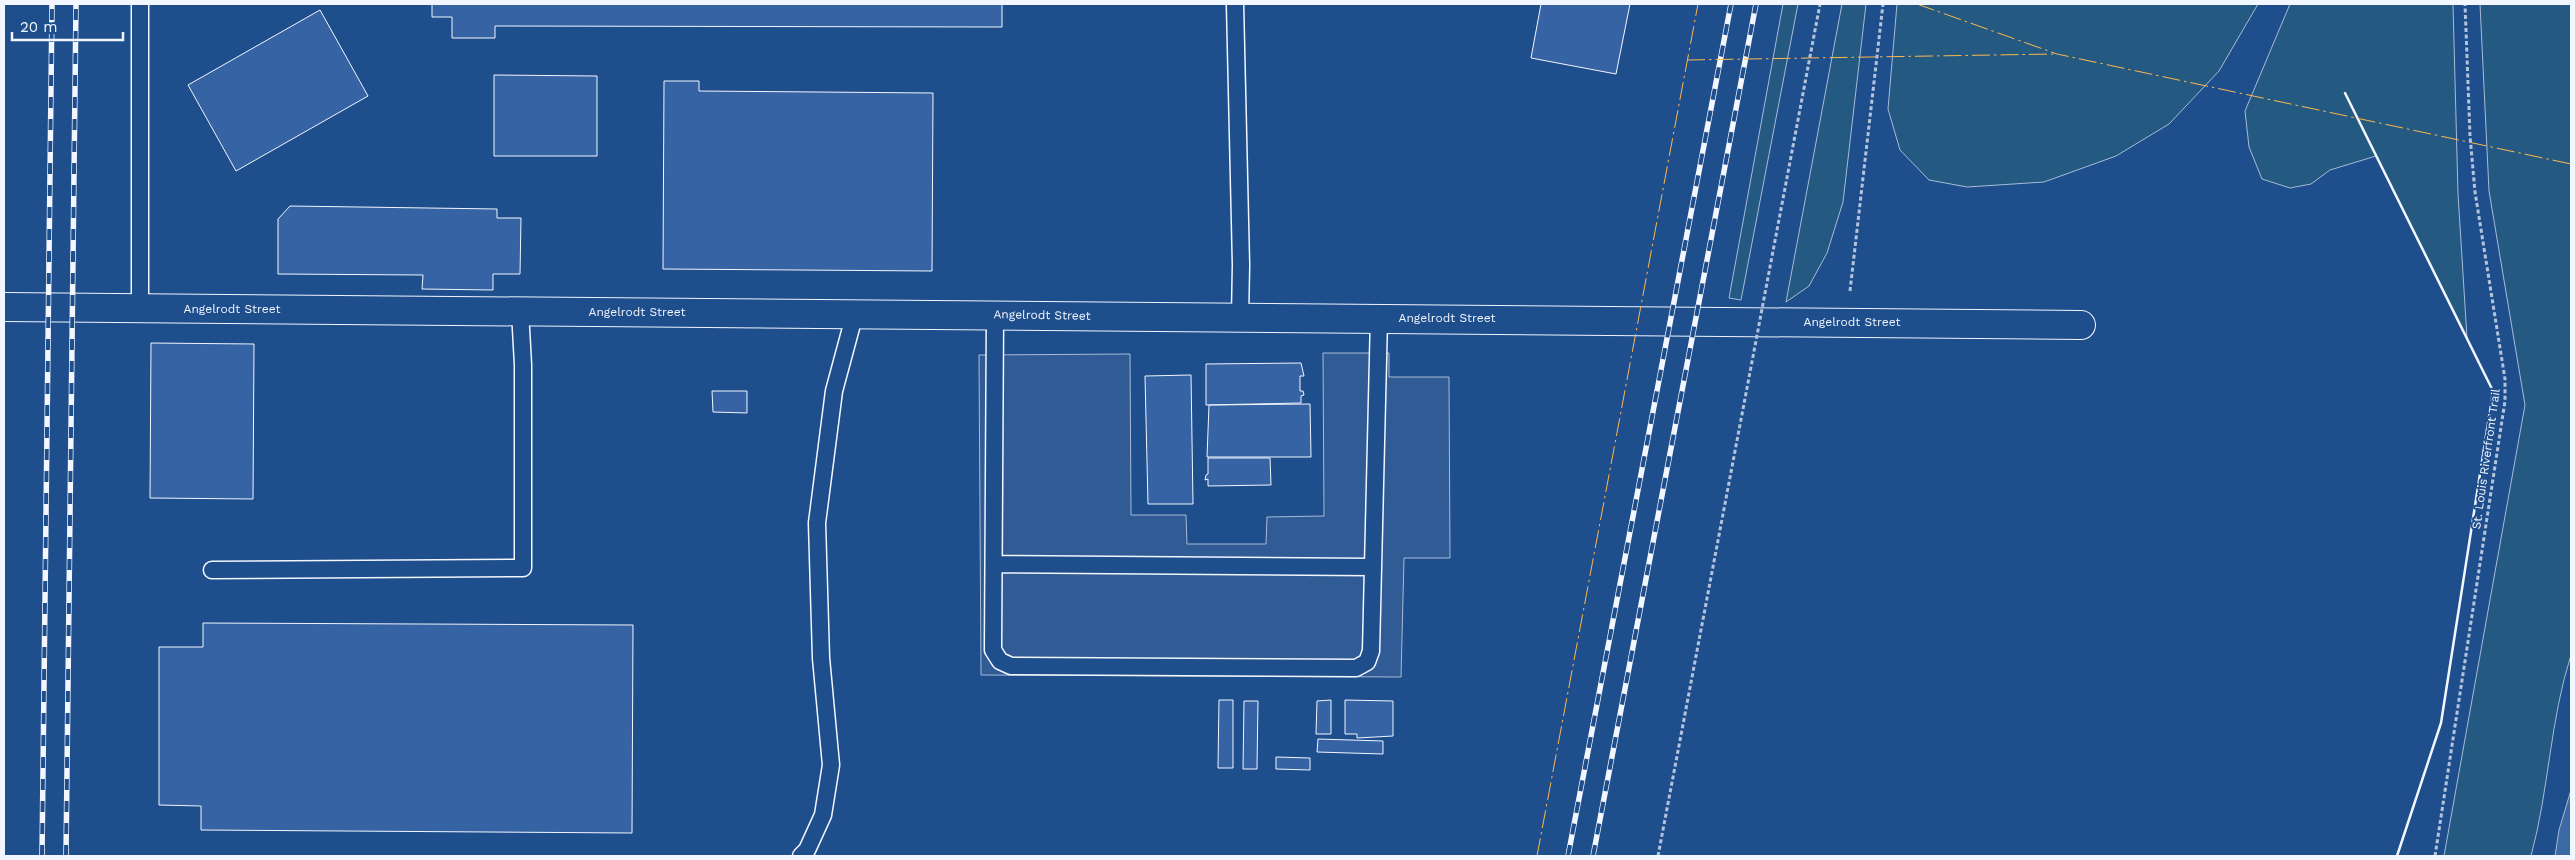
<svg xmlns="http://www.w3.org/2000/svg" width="2575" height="860" font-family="'Work Sans',sans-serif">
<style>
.green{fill:#245a82;stroke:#a8bbd7}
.parking{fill:#305b95;stroke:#a8bbd7}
.water{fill:#3b69a3;stroke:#a8bbd7}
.building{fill:#3563a3;stroke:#f2f6ff}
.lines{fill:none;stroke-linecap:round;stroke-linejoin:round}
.lane-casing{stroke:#f2f6ff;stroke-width:19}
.street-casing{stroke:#f2f6ff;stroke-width:30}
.path{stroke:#b3c4dc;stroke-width:3;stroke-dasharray:4 2.5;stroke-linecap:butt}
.lane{stroke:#1f4e8c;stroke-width:16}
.street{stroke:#1f4e8c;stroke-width:28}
.rail-casing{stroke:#f2f6ff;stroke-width:5.5}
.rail{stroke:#1f4e8c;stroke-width:4;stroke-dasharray:11;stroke-linecap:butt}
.path-bridge{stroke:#b3c4dc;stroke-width:3;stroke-dasharray:4 2.5;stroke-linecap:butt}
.wall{stroke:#f2f6ff;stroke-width:2.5}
.power{stroke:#ffb74d;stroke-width:1;stroke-dasharray:18 4 2.5 4;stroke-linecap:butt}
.labels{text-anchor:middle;stroke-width:4;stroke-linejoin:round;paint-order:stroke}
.street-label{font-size:12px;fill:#f2f6ff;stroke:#1f4e8c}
</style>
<rect width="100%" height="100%" fill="#1f4e8c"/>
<path class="green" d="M 1783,4 L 1798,4 L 1741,300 L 1729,298 Z
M 1842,4 L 1866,4 L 1843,202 L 1827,253 L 1809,286 L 1786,302 Z
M 1897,4 L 2258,4 L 2219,71 L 2169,124 L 2116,156 L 2044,182 L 1967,187 L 1929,180 L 1900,150 L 1888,109 Z
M 2290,4 L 2453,4 L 2458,194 L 2467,338 L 2376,156 L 2330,170 L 2311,184 L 2290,188 L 2262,179 L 2249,147 L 2245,111 Z
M 2480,4 L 2571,4 L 2571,655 C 2550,720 2549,790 2531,856 L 2444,856 L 2525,405 L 2489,191 Z"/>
<path class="parking" d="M 1323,353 L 1389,353 L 1389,377 L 1449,377 L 1450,558 L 1404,558 L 1401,677 L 981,675 L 979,355 L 1130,354 L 1131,515 L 1186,515 L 1187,544 L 1266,544 L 1267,517 L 1324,516 Z"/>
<path class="water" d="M 2571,790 L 2571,856 L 2555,856 L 2559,830 Z"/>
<path class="building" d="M 432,4 L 1002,4 L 1002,27 L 495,26 L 495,38 L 452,38 L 452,17 L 432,17 Z
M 1541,4 L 1630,4 L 1616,74 L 1531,58 Z
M 320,10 L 368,96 L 236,171 L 188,85 Z
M 494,75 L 597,76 L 597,156 L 494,156 Z
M 664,81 L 699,81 L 699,91 L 933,93 L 932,271 L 663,269 Z
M 290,206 L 497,209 L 497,218 L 521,218 L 520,274 L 493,274 L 493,290 L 422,289 L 423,275 L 278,274 L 278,219 Z
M 151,343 L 254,344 L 253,499 L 150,498 Z
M 1301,363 L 1304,376 L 1300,376 L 1300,391 L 1303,391 L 1304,395 L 1301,396 L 1301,403 L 1206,405 L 1206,364 Z
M 1191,375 L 1193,504 L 1148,504 L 1145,376 Z
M 712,391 L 747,391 L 747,413 L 713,412 Z
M 1310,404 L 1311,457 L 1207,457 L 1209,405 Z
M 1208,458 L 1270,458 L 1271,485 L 1208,486 L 1208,479 L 1205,480 L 1206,475 L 1208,474 Z
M 203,623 L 633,625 L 632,833 L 201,830 L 201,806 L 159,805 L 159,647 L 203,647 Z
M 1219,700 L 1233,700 L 1233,768 L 1218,768 Z
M 1331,700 L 1331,734 L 1316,734 L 1317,701 Z
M 1345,700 L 1393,701 L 1393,736 L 1357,738 L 1357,734 L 1345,734 Z
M 1244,701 L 1258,701 L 1257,769 L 1243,769 Z
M 1318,739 L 1383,741 L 1383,754 L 1317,752 Z
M 1276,757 L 1310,758 L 1310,770 L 1276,769 Z"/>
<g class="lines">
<g class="lane-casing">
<path id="lane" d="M 1235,4 L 1241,265 L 1240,317
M 140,308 L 140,4
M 995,314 L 993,650 L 1000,661 L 1011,666 L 1356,668 L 1367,662 L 1371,651 L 1379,317
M 994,564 L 1372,567
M 212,570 L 523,568 L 523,365 L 520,311
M 801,856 L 807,850 L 823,815 L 831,765 L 821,658 L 817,523 L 834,391 L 855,313"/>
</g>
<g class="street-casing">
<path id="street" d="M 4,307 L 2081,325"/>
</g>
<path class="path" d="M 1850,291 L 1883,4
M 2435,856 L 2505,401 L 2505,379 L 2475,192 L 2470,136 L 2465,4"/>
<use href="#lane" class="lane"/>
<use href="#street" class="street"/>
<g class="rail-casing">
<path id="rail" d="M 42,856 L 52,4
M 66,856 L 76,4
M 1568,856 L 1731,4
M 1593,856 L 1756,4"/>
</g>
<use href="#rail" class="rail"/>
<path class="path-bridge" d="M 1658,856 L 1820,4"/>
<path class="wall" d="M 2345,93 L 2493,391 L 2441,723 L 2397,856"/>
<path class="power" d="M 1917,4 L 2057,54 L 2571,164
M 1687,60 L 2054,54
M 1537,856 L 1698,4"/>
</g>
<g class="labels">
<g class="street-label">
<text x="232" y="313">Angelrodt Street</text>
<text x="637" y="316">Angelrodt Street</text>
<text transform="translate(1042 315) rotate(1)" y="4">Angelrodt Street</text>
<text x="1447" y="322">Angelrodt Street</text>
<text x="1852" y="326">Angelrodt Street</text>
<text transform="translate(2486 459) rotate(-82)" y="4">St. Louis Riverfront Trail</text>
</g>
</g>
<rect width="2575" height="860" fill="none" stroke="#f2f6ff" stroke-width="10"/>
<path d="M12 32v8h111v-8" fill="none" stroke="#f2f6ff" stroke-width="2.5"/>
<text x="20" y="32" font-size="15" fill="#f2f6ff" stroke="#1f4e8c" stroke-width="4" paint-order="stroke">20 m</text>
</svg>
